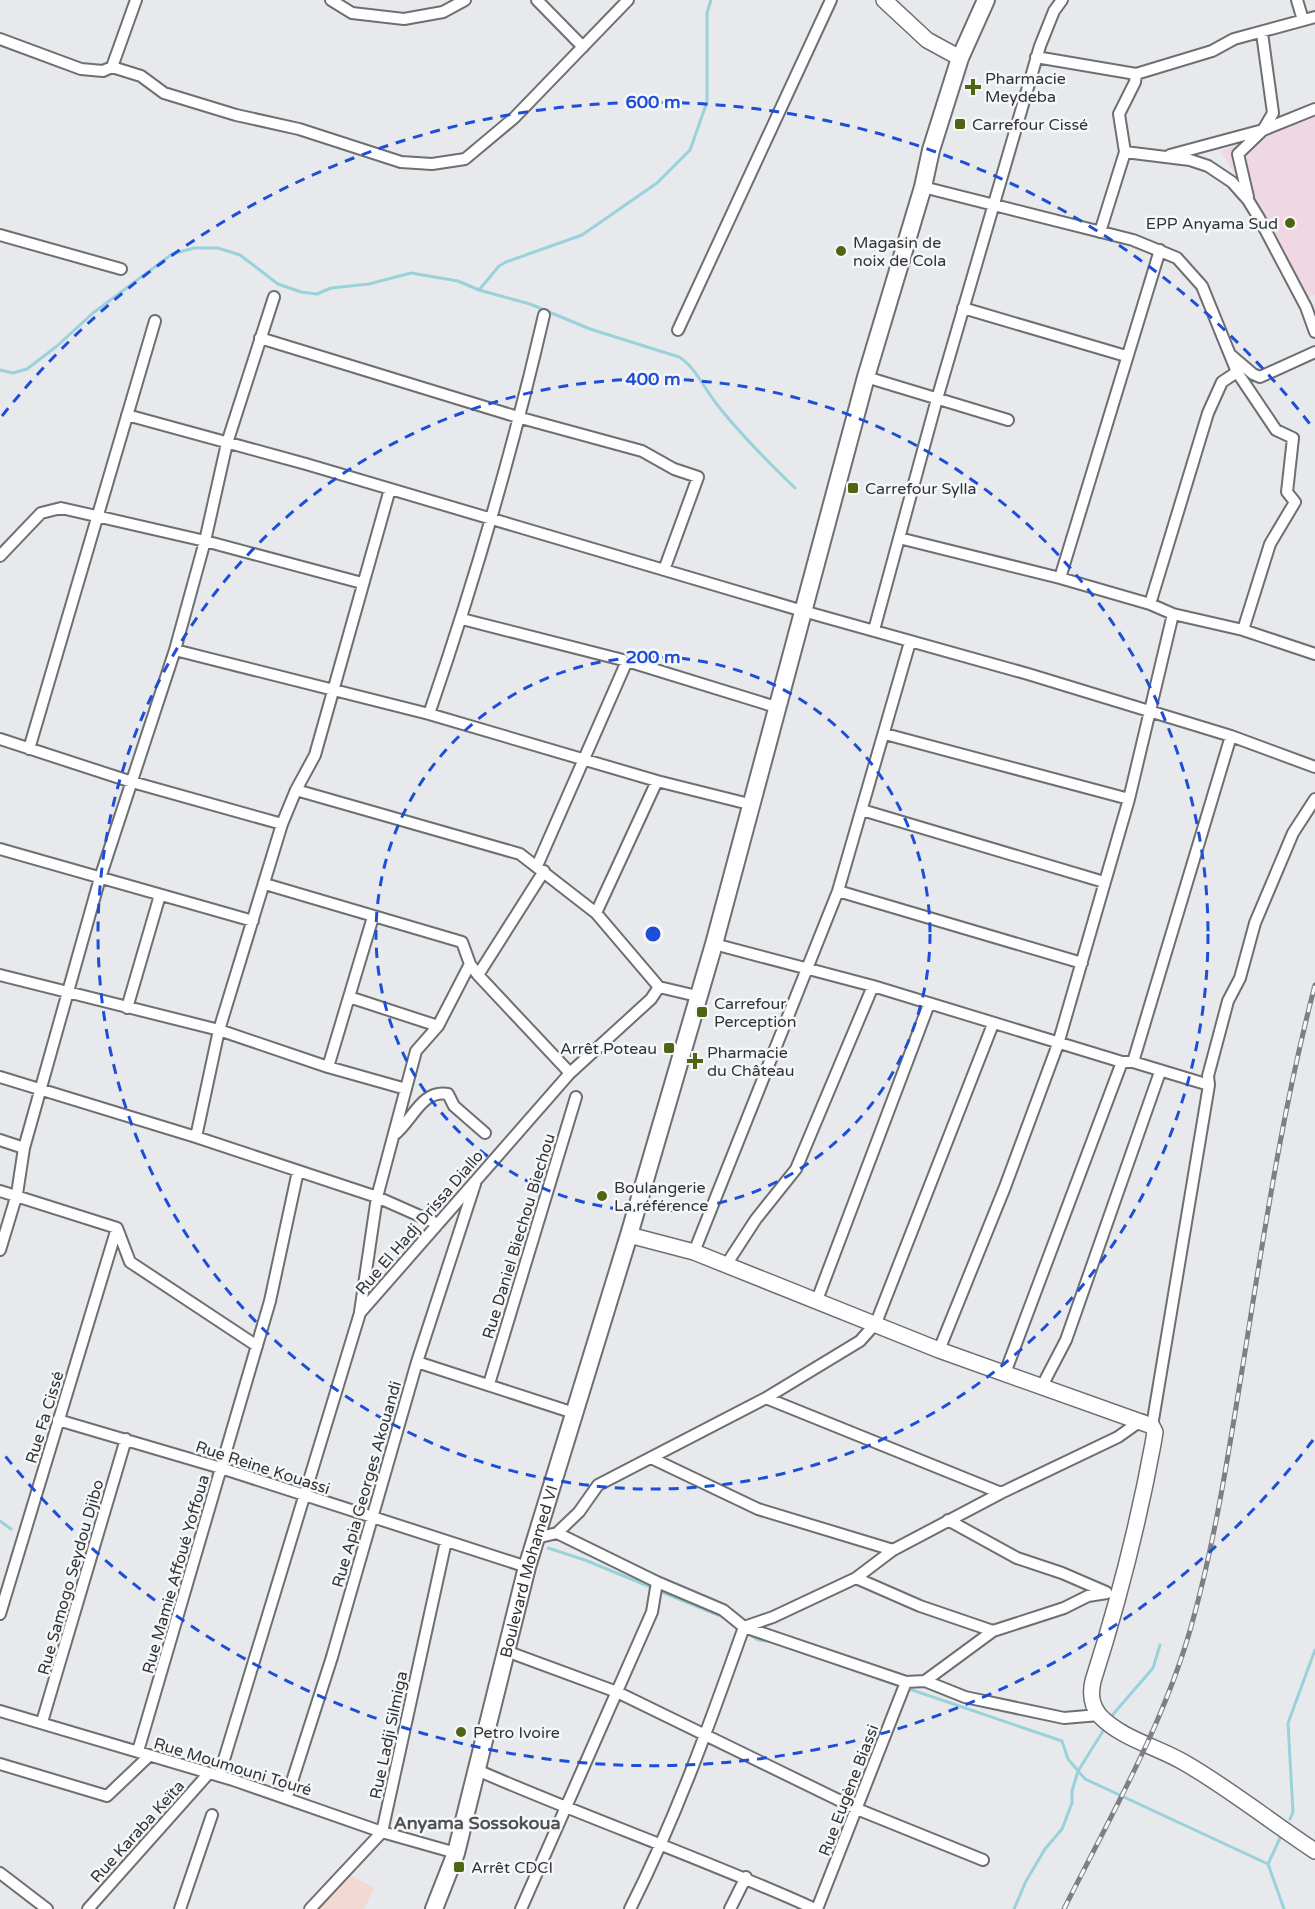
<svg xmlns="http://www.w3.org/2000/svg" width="1315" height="1909" font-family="'Varela Round',sans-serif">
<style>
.commercial{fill:#f2d9d2}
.education{fill:#efd8e4}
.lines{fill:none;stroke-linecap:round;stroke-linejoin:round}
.stream{stroke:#9ad2db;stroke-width:3}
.street-casing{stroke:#6d6f71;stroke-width:14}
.secondary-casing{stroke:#6d6f71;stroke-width:18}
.primary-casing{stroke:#6d6f71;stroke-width:20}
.street{stroke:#fff;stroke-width:10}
.secondary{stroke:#fff;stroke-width:15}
.primary{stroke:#fff;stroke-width:16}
.rail-casing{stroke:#7e7f81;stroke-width:5}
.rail{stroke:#f5f7f9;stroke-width:3;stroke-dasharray:9;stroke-linecap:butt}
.ring{fill:none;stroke:#1d4ed8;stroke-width:3;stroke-dasharray:10 8}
.poi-dot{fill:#4e6513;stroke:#f5f7f9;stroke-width:2}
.labels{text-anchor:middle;stroke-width:5;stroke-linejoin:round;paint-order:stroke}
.poi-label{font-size:16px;fill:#323334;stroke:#f5f7f9;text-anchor:start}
.street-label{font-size:16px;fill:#323334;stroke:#f5f7f9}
.neighbourhood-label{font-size:18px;font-weight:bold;fill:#505153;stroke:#f5f7f9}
.centre{fill:#1d4ed8;stroke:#f5f7f9;stroke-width:3}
.ring-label{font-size:18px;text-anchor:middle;font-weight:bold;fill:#1d4ed8;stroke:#f5f7f9;stroke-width:5;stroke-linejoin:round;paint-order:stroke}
</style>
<rect width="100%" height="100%" fill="#e7e9ec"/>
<path class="commercial" d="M 348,1874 L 374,1888 L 364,1909 L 317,1909 Z"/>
<path class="education" d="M 1315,114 L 1315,295 L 1309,297 L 1221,151 Z"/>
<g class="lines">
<path class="stream" d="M 479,290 L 530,304 L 590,329 L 679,357 C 696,367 706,392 719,407 C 742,436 768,462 795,488
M 0,370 L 13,373 L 27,369 L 57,346 L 93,313 L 172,254 L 194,248 L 218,248 L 240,255 L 278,284 L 301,292 L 317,294 L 331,288 L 369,284 L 411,273 L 458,281 L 479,290 L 499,266 L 506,262 L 582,235 L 657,183 L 690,150 L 707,102 L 707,13 L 711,0
M 0,1521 L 11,1529
M 548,1548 L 585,1560 L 653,1588
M 659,1591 L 728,1619
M 748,1633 L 758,1640 L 775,1642
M 877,1678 L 1062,1741 L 1068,1759 L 1085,1779 L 1268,1864
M 1109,1719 L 1153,1668 L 1160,1645
M 1290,1819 L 1293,1812 L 1288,1723 L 1315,1650
M 1281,1836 L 1268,1864 L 1284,1909
M 1014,1909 L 1026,1881 L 1045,1849 L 1062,1829 L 1072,1803 L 1072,1791 L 1078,1771 L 1105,1728"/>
<g class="street-casing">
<path id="street" d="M 331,0 L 352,13 L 404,19 L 443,12 L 465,0
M 537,0 L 583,47
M 1297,0 L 1303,20
M 0,39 L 81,69 L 103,71 L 112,67 L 141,76 L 164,93 L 236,115 L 299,129 L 401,162 L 432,164 L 465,159 L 514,118 L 628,0
M 1036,57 L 1136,74 L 1212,51 L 1234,39 L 1315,17
M 112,67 L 136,0
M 1125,152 L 1190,160 L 1208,166 L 1232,182 L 1248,200 L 1259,218 L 1306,307 L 1315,332
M 1170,155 L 1263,130 L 1315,109
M 923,187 L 1133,240 L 1177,258 L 1202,286 L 1237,372 L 1222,382 L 1208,413 L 1150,604
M 1248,197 L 1238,154 L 1263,130 L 1273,113 L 1262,33
M 1100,232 L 1125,152 L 1119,114 L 1135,82 L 1136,74
M 0,235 L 121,269
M 963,308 L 1126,356
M 678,330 L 831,0
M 260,338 L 521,418 L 642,451 L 674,469 L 698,477 L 664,570
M 1232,356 L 1253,374 L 1260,377 L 1315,352
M 1237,372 L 1276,430 L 1293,438 L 1287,492 L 1295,502 L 1270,544 L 1243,630
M 866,377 L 1008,420
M 127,415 L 306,464 L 803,611 L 1028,674 L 1231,736 L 1315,767
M 899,538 L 1060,578 L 1150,604 L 1173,614 L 1243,630 L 1315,654
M 0,556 L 41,513 L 61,508 L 205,541 L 362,583
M 1060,578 L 1160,250
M 462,619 L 627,661 L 776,707
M 874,630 L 937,399 L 1040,46 L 1054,11 L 1062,0
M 175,650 L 429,714 L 657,781 L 749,804
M 429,714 C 474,583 513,450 544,315
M 885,734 L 1129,799
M 0,739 L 132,782 L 282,824
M 29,749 L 155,321
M 296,790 L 520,854 L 596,913 L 659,987
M 862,810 L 1104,882
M 0,849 L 253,921
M 537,866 L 627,661
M 265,884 L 462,942 L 470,964 L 478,975 L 570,1073
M 838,891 L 1082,963
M 596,913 L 657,781
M 714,944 L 873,986 L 1122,1062 L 1133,1062 L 1209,1085
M 0,975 L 219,1030 L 328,1067 L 406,1089
M 478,975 L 544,871
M 349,997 L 438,1026
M 127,1008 L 160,895
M 1133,1062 L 1231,736
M 328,1067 L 373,917
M 0,1077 L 196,1137 L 377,1197 L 438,1224
M 394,1135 C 412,1122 421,1089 448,1094 L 454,1106 L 485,1133
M 196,1137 L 219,1030 L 282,824 L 296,790 L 315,755 L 390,489
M 0,1140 L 24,1148
M 0,1191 L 117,1228 L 130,1262 L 257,1346
M 0,1250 L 17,1194 L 24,1148 L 100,878 L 175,650 L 205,541 L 227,443 L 274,297
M 694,1252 L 838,891 L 910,642
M 726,1265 L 756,1219 L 796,1169 L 873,986
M 817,1300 L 929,1004
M 360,1312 L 377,1197 L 416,1051 L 438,1026 L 470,964
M 939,1350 L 1005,1187 L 1058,1044 L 1129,799 L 1173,614
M 417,1362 L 574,1413
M 1005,1373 L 1122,1062
M 489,1384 L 576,1097
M 1042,1386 L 1066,1340 L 1160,1072
M 766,1398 L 1001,1493
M 58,1420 L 221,1468 L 527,1567
M 1152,1426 L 1209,1085 L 1208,1076 L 1228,1001 L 1240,978 L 1255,923 L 1293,833 L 1315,799
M 651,1458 L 758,1509 L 893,1550
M 948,1520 L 1017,1558 L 1062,1573 L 1106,1592
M 557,1533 L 579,1512 L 598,1485 L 766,1398 L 860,1341 L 876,1323 L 993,1024
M 536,1538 L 557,1533 L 657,1582 L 723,1610 L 744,1627 L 906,1682 L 925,1681 L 993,1631 L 1064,1608 L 1088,1596 L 1107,1593
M 856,1578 L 920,1606 L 993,1631
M 0,1614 L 117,1228
M 506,1651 L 617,1692 L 857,1809 L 983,1860
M 925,1681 L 965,1697 L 1064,1718 L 1099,1715
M 0,1711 L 233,1780 L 382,1832 L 456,1853
M 42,1722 L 126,1439
M 138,1751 L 270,1301 L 298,1171
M 0,1764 L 107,1796 L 149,1756
M 477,1770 C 589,1819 705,1859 815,1909
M 219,1776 L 360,1313 L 570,1073 L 651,999 L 659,987 L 697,996
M 287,1797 L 332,1657 L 417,1362 L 475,1184
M 0,1873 L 47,1909
M 88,1909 L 209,1773
M 180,1909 L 212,1815
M 310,1909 L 382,1832 L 446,1541
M 521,1909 L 652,1612 L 657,1582
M 630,1909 C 676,1818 710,1723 744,1627 L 773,1617 L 856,1578 L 893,1550 L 1001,1493 L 1118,1437 L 1142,1420
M 730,1909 L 746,1877
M 817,1909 L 906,1682"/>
</g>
<g class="secondary-casing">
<path id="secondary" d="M 884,0 L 927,40 L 960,58
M 629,1235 L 694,1252 L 939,1350 L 1152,1426 L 1155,1432 L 1153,1444 C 1138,1525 1118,1603 1093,1681 C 1090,1694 1091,1705 1100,1716 C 1122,1739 1158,1747 1185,1763 C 1230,1789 1271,1822 1315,1851"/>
</g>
<g class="primary-casing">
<g id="primary">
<path id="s1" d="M 434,1909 L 456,1853 L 527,1567 L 629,1235 L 714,944 L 866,377 L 923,187 L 931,150 L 960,58 L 986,0"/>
</g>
</g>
<use href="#street" class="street"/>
<use href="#secondary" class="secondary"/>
<use href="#primary" class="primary"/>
<g class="rail-casing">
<path id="rail" d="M 1064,1909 C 1110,1817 1163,1726 1191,1627 C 1213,1549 1226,1469 1239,1389 C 1261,1254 1280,1118 1315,985"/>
</g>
<use href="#rail" class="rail"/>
</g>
<g class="ring">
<circle cx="653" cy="934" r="277"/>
<circle cx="653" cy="934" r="555"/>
<path d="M1313 1440A832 832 0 0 1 2 1452M2 416A832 832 0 0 1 1313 428"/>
</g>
<g class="poi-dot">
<path d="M970 78h6v6h6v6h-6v6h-6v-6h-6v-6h6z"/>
<rect x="954" y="118" width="12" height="12" rx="3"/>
<circle cx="1290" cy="223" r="6"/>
<circle cx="841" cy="251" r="6"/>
<rect x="847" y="482" width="12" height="12" rx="3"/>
<rect x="696" y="1006" width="12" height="12" rx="3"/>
<rect x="663" y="1042" width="12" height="12" rx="3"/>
<path d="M692 1052h6v6h6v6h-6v6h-6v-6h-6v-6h6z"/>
<circle cx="602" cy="1196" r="6"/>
<circle cx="461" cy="1732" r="6"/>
<rect x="453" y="1861" width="12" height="12" rx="3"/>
</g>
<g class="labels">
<g class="poi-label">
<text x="985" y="84">Pharmacie<tspan x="985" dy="18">Meydeba</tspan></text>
<text x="972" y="130">Carrefour Cissé</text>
<text x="1278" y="229" text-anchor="end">EPP Anyama Sud</text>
<text x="853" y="248">Magasin de<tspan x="853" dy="18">noix de Cola</tspan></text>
<text x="865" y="494">Carrefour Sylla</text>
<text x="714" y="1009">Carrefour<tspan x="714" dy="18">Perception</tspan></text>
<text x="657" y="1054" text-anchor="end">Arrêt Poteau</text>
<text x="707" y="1058">Pharmacie<tspan x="707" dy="18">du Château</tspan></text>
<text x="614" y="1193">Boulangerie<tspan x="614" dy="18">La référence</tspan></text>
<text x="473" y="1738">Petro Ivoire</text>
<text x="471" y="1873">Arrêt CDCI</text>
</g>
<g class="street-label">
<text transform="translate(419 1222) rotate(-49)" y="6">Rue El Hadj Drissa Diallo</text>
<text transform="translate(518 1236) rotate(-73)" y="6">Rue Daniel Biechou Biechou</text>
<text transform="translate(44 1417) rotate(-73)" y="6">Rue Fa Cissé</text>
<text transform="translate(263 1467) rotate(18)" y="6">Rue Reine Kouassi</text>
<text transform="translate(366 1484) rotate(-74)" y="6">Rue Apia Georges Akouandi</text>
<text dy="6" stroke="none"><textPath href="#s1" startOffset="351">Boulevard Mohamed VI</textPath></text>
<text transform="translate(175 1574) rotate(-74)" y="6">Rue Mamie Affoué Yoffoua</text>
<text transform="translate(70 1577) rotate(-74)" y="6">Rue Samogo Seydou Djibo</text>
<text transform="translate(388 1735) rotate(-78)" y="6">Rue Ladji Silmiga</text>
<text transform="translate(233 1766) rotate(17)" y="6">Rue Moumouni Touré</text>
<text transform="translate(848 1790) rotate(-69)" y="6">Rue Eugène Biassi</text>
<text transform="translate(137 1831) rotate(-48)" y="6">Rue Karaba Keïta</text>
</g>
<g class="neighbourhood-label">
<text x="477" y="1829">Anyama Sossokoua</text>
</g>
</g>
<circle cx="653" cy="934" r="9" class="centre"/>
<g class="ring-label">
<text x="653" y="108">600 m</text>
<text x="653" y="385">400 m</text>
<text x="653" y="663">200 m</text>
</g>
</svg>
